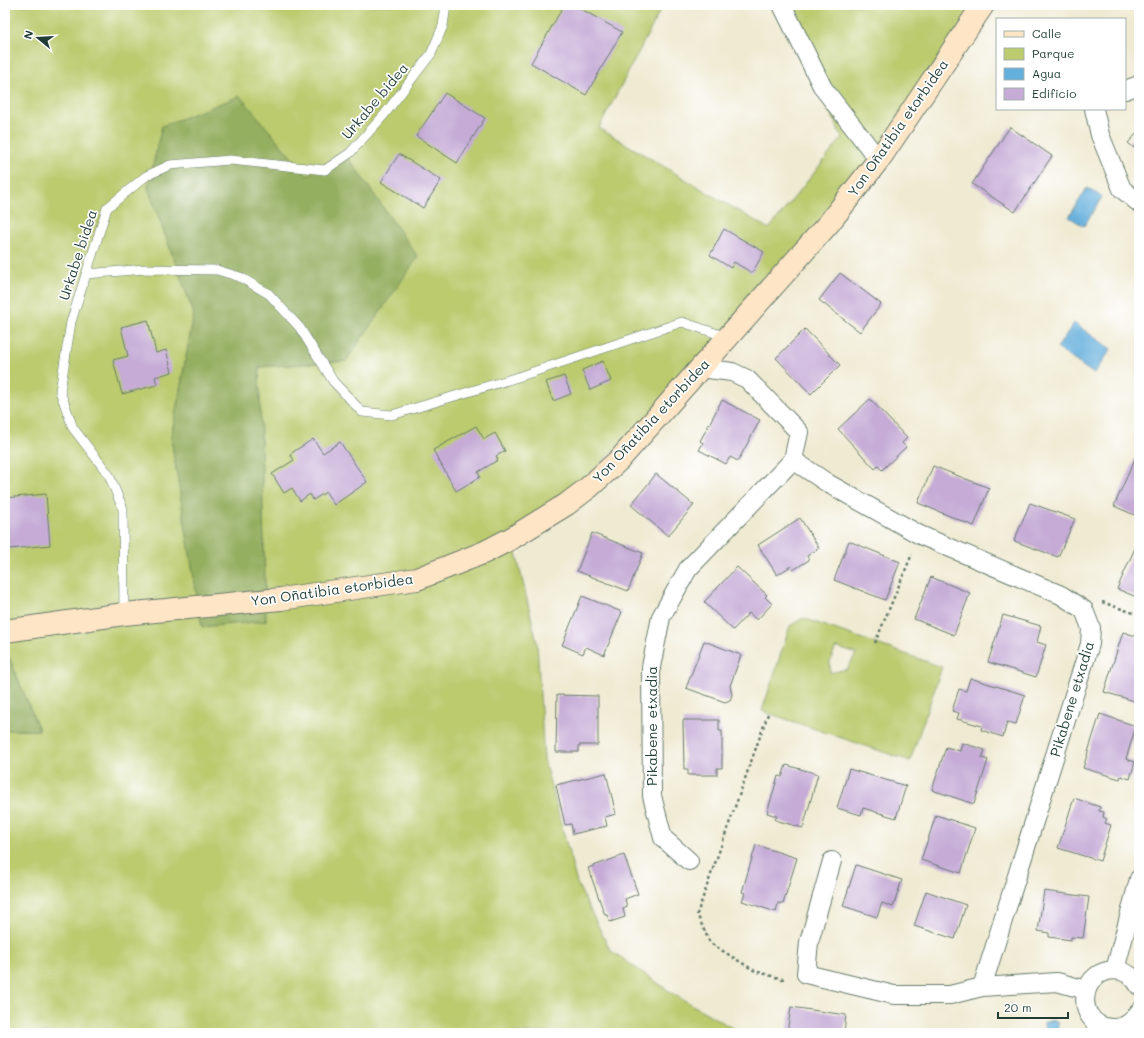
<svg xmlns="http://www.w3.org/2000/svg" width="1144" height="1038" font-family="Mali,sans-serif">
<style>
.green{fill:#bbcb6e;stroke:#6d8451;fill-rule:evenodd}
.forest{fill:#94af61;stroke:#5a764a}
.water{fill:#64afdc;stroke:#427688}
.building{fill:#c5abd6}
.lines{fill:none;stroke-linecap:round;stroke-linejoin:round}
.service-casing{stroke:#687a6b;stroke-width:10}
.minor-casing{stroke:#687a6b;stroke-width:20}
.secondary-casing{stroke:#687a6b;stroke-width:24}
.path{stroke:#687a6b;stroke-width:2.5;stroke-dasharray:3 3;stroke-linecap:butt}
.service{stroke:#fff;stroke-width:9}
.minor{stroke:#fff;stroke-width:18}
.secondary{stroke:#fde5c5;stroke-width:22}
.labels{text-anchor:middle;stroke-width:3.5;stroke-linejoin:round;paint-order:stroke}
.street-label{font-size:14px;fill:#1f3d34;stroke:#fff}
</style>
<rect width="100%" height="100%" fill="#fff"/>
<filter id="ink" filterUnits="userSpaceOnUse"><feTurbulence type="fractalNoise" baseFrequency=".025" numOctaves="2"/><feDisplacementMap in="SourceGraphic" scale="8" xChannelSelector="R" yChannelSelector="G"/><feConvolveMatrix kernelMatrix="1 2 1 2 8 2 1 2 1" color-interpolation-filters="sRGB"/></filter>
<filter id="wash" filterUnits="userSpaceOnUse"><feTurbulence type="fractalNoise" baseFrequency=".012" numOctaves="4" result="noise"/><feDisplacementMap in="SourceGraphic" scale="16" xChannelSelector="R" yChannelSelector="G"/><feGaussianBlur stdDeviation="0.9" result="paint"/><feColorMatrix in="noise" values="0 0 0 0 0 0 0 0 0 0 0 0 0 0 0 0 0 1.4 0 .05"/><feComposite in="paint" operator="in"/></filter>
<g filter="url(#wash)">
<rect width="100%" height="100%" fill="#efead2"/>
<path class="green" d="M 5,5 L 663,5 L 599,128 L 769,229 L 842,138 L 783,5 L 983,5 L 880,158 L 727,338 L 515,548 L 537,643 L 544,760 L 577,883 L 610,950 L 675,995 L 741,1033 L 5,1033 L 5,730 L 39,730 L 5,648 ZM 162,126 L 307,177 L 344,153 L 346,361 L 259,367 L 266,621 L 202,626 L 171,438 L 194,314 L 148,187 Z
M 803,618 L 942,667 L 910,761 L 762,711 L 790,626 ZM 836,647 L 856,654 L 847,669 L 830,673 L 830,661 Z"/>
<path class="forest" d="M 240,96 L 307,176 L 344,152 L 418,257 L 346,361 L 259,367 L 266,621 L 202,627 L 171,438 L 194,314 L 148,188 L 162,126 Z
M 5,648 L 39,730 L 5,730 Z"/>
<path class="water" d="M 1087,188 L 1102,197 L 1084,226 L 1069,217 Z
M 1074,323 L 1111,349 L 1094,374 L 1057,348 Z
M 1052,1020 L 1058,1023 L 1058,1033 L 1045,1033 L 1044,1023 Z"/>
<g id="blocks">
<path class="building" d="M 564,5 L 574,5 L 622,32 L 586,95 L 531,63 Z
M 445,93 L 485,118 L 457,163 L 416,136 Z
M 1010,127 L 1052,156 L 1015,212 L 972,184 Z
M 1139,131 L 1139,152 L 1128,143 Z
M 399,154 L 441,180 L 423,208 L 381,182 Z
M 724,229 L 764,252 L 752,273 L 734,262 L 731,268 L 710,255 Z
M 840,273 L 881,304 L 860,332 L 819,300 Z
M 148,320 L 156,353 L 166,350 L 172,372 L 155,377 L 157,385 L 122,394 L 113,360 L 128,356 L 121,327 Z
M 805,329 L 840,365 L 811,394 L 776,358 Z
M 603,361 L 611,381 L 590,390 L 582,370 Z
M 564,376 L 571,394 L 553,401 L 546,382 Z
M 870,399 L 907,438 L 902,443 L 906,447 L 882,470 L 878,466 L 875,469 L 838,429 Z
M 722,400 L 760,420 L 738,461 L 730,457 L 726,464 L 699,450 L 703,443 L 700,441 Z
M 476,426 L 484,439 L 495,433 L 505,451 L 496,456 L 498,460 L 478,472 L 480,477 L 456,491 L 433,450 Z
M 313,439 L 323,453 L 340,442 L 367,482 L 334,505 L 326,492 L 313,500 L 310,494 L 300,501 L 292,488 L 284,493 L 272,474 L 294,460 L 290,454 Z
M 1137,454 L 1139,455 L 1139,517 L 1114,506 Z
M 933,466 L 989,488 L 974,526 L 918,503 Z
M 656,474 L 694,505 L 668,536 L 631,505 Z
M 46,494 L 50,545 L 9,549 L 5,498 Z
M 1030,503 L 1075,519 L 1058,557 L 1014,541 Z
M 800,518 L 819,548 L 807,556 L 809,560 L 793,570 L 791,566 L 777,575 L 758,545 Z
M 592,533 L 643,553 L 628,591 L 577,571 Z
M 849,541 L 900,562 L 885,600 L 834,580 Z
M 1135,548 L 1139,550 L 1139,598 L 1117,589 Z
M 737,567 L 767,595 L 765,597 L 772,604 L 757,620 L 749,613 L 733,630 L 704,602 Z
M 931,577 L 970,593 L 954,635 L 914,619 Z
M 582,596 L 622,612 L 604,655 L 586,647 L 583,654 L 562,645 Z
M 1003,615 L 1041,626 L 1037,642 L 1046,645 L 1036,677 L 988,662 Z
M 1123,632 L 1139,637 L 1138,702 L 1104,692 Z
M 704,641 L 741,655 L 730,686 L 732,695 L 730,700 L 725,702 L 686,688 Z
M 970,678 L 1025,695 L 1016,724 L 1007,722 L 1003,737 L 981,730 L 982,726 L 957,719 L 959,713 L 952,711 L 959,689 L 966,691 Z
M 557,695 L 598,696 L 598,745 L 579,745 L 579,752 L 556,752 Z
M 1100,714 L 1136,726 L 1126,759 L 1135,762 L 1130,779 L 1121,776 L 1120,779 L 1083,768 Z
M 683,720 L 719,720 L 719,731 L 722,731 L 722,768 L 717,768 L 717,775 L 688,775 L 688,769 L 684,769 Z
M 962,743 L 985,750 L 982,758 L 988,760 L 974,804 L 932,790 L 946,747 L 960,751 Z
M 786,765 L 818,774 L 803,828 L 775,820 L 777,816 L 767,813 L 778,776 L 782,777 Z
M 849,769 L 906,786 L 896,818 L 863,808 L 861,815 L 837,808 Z
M 606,773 L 616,814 L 605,817 L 607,826 L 573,834 L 571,824 L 565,825 L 556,785 Z
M 1074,798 L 1100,807 L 1099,811 L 1104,812 L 1103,817 L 1107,819 L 1105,823 L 1111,825 L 1100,861 L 1058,848 Z
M 936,815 L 975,828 L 961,873 L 921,860 Z
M 756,845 L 797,858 L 783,904 L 778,903 L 776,912 L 742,901 L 745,893 L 742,892 Z
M 624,855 L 638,894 L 625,899 L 627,907 L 623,909 L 625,917 L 610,922 L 607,915 L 605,915 L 588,868 Z
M 856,865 L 902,880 L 893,907 L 882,903 L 877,917 L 843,906 Z
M 926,891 L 966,905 L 955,939 L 914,926 Z
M 1044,891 L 1089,897 L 1083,938 L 1071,937 L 1071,940 L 1049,937 L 1049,933 L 1038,931 Z
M 791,1007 L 846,1015 L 844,1033 L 787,1033 Z"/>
</g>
</g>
<g filter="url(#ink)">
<use href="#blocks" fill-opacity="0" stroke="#687a6b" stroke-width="1"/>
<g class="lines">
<g class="service-casing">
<path id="service" d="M 86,274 L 146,269 L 217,270 L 240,277 L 269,294 L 300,328 L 333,381 L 362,412 L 392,415 L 518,377 L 682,322 L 727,337
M 124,614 L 123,509 L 109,475 L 73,428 L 60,391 L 71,322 L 107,208 L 146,176 L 170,165 L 230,160 L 325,170 L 350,153 L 384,115 L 431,54 L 443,26 L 446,5"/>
</g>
<g class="minor-casing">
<path id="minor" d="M 782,5 L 823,88 L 871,150 L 880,158
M 1125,90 L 1139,85
M 1094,109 L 1100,135 L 1122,189 L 1139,203
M 793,460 L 829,484 L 920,535 L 1061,595 L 1084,610 L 1091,628 L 1090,644 L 982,987
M 689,861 L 663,838 L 652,796 L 651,667 L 661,617 L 688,569 L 793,460 L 799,432 L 747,379 L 732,372 L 700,368
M 832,861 L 809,942 L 806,974 L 894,995 L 950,995 L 982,987 L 1057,982 L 1086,990
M 1115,970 L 1139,879
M 1139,986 C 1136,979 1128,973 1121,971 C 1080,963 1071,1024 1111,1028 C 1124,1029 1133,1022 1139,1012"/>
</g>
<g class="secondary-casing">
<path id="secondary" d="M 5,631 L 124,614 L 281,599 L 417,579 L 485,552 L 512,538 L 567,504 L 588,488 L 619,460 L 829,223 L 880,158 L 983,5"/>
</g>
<path class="path" d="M 1102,602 L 1139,615
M 875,643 L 912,554
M 768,714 L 697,914 L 710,943 L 755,971 L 782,979 L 786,978"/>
<use href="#service" class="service"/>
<use href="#minor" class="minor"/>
<use href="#secondary" class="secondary"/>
</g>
</g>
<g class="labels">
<g class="street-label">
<text transform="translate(375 101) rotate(-50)" y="5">Urkabe bidea</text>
<text transform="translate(898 128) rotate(-55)" y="5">Yon Oñatibia etorbidea</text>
<text transform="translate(78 255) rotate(-72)" y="5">Urkabe bidea</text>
<text transform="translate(651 421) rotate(-47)" y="5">Yon Oñatibia etorbidea</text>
<text transform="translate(332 590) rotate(-8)" y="5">Yon Oñatibia etorbidea</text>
<text transform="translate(1072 699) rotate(-73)" y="5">Pikabene etxadia</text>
<text transform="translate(652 726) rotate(-90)" y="5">Pikabene etxadia</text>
</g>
</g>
<rect width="1144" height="1038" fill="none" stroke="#fff" stroke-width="20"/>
<rect x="996" y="18" width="130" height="92" fill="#ffffff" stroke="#a5b1ae"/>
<rect x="1004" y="31" width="20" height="6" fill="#fde5c5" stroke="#a5b1ae"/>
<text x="1032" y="38" font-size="12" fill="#1f3d34">Calle</text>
<rect x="1004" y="48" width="20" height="12" fill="#bbcb6e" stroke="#a5b1ae"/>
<text x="1032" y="58" font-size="12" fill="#1f3d34">Parque</text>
<rect x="1004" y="68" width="20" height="12" fill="#64afdc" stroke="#a5b1ae"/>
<text x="1032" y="78" font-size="12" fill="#1f3d34">Agua</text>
<rect x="1004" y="88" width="20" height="12" fill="#c5abd6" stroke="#a5b1ae"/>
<text x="1032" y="98" font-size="12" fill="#1f3d34">Edificio</text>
<g transform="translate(38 38) rotate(288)" stroke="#ffffff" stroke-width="3" paint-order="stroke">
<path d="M0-3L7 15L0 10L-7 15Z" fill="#1f3d34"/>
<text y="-6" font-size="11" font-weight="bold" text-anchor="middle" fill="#1f3d34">N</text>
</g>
<path d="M998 1012v6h70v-6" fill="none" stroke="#1f3d34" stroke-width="2"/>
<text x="1004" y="1012" font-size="12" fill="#1f3d34" stroke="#ffffff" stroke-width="3" paint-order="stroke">20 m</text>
</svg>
